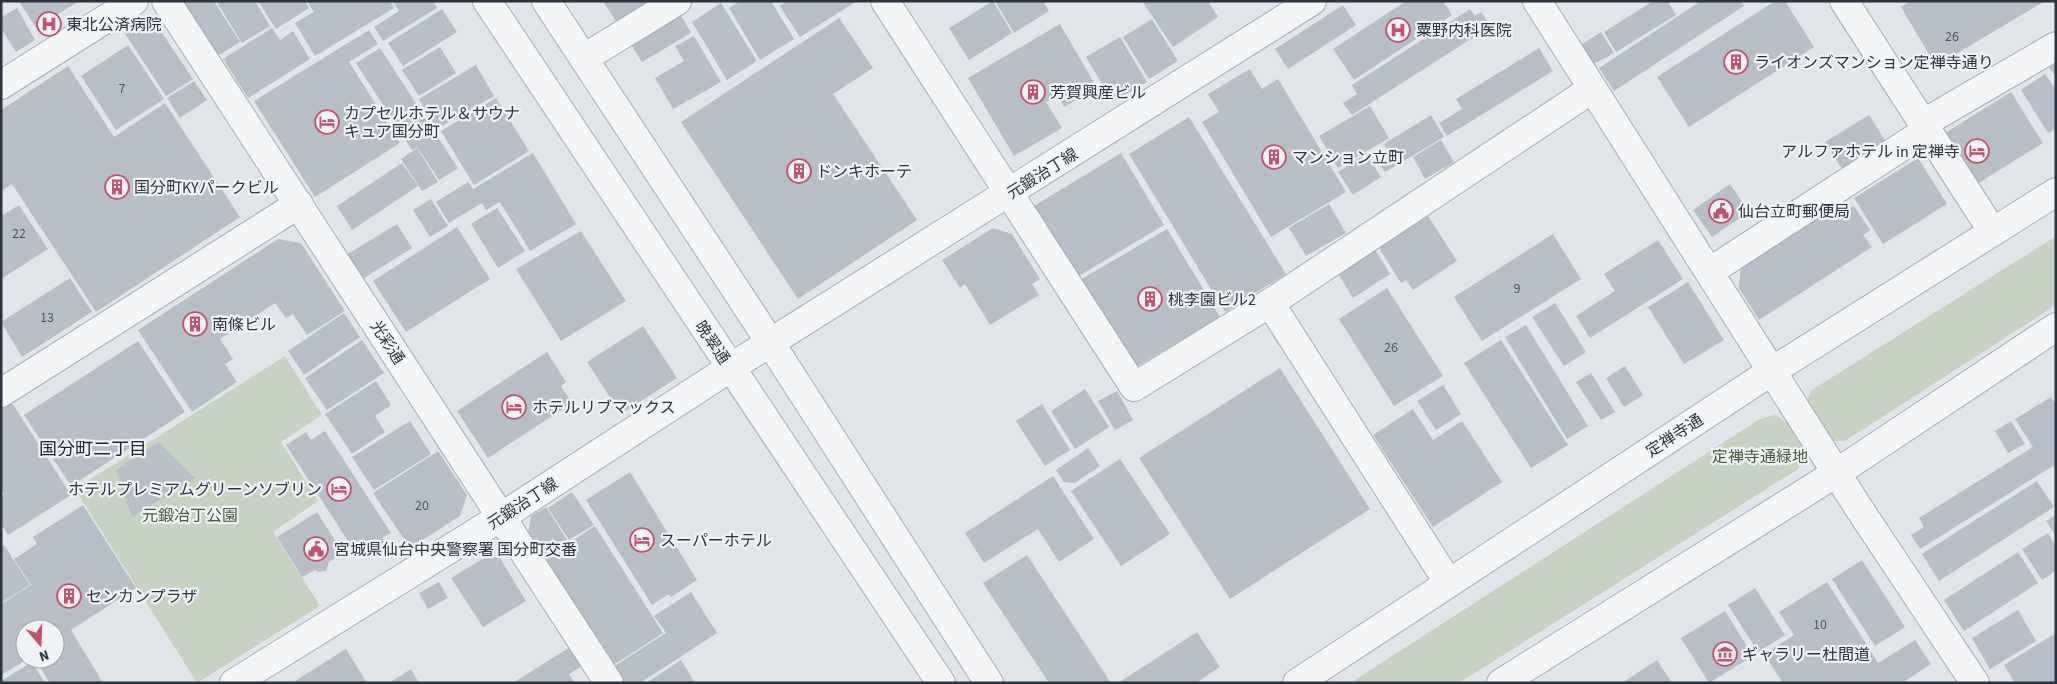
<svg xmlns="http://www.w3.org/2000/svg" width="2057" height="684" font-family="'Source Sans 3','Noto Sans JP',sans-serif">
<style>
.green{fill:#c8d2c3}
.building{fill:#b8bec5}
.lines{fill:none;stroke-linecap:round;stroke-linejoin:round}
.minor-casing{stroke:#a6acb3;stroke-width:30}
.tertiary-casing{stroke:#a6acb3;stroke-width:30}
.minor{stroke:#f3f5f7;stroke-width:28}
.tertiary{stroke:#f3f5f7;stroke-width:28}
.labels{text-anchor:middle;stroke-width:4.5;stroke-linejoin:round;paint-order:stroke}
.number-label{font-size:14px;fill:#4e5660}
.poi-label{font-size:16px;fill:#2a343f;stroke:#f0f3f6;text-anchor:start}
.street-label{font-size:16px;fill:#2a343f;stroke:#f0f3f6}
.park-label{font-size:16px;fill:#425a39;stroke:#f0f3f6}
.neighbourhood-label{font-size:18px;fill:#1d2530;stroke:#f0f3f6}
</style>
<rect width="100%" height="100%" fill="#e1e5e9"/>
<path class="green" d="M 2056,236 L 2056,305 L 1845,441 L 1833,441 L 1822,434 L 1809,411 L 1807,401 L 1812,390 Z
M 285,356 L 322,415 L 281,442 L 318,501 L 273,532 L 320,606 L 197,683 L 75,489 Z
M 1775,415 C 1797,427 1809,444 1798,469 L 1459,683 L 1350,683 L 1760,419 Z"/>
<path class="building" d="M 19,1 L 79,1 L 36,28 Z
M 183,1 L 214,1 L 240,42 L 216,57 Z
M 216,1 L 255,1 L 270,26 L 242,43 Z
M 258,1 L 305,1 L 309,8 L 276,29 Z
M 307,1 L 390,1 L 394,8 L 315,56 L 295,23 L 314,12 Z
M 393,1 L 433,1 L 437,8 L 383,41 L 374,27 L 404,8 L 399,11 Z
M 603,1 L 654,1 L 617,23 Z
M 740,1 L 771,1 L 794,39 L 760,60 L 729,8 Z
M 787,1 L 857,1 L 800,37 L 780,6 Z
M 993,1 L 1012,33 L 969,60 L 949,28 Z
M 995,1 L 1043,1 L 1049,11 L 1014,33 Z
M 1142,1 L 1208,1 L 1218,17 L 1173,47 Z
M 1406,1 L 1443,1 L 1452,15 L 1354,80 L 1333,49 Z
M 1653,1 L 1668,1 L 1676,15 L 1616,52 L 1604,32 Z
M 1697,1 L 1741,1 L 1744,6 L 1614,91 L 1599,68 L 1698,3 Z
M 1775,1 L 1785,1 L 1814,47 L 1689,127 L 1657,77 Z
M 1910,1 L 2045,1 L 1936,66 L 1901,7 Z
M 721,3 L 757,61 L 727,80 L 692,22 Z
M 1343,5 L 1356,25 L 1288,69 L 1275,49 Z
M 17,8 L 35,40 L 16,52 L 1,28 L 1,17 Z
M 442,9 L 457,32 L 403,66 L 388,43 Z
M 1470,9 L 1475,16 L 1481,12 L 1491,26 L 1352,115 L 1343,103 L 1357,94 L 1352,85 Z
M 678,10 L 691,33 L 642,62 L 628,40 Z
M 839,18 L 873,68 L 833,94 L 917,220 L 798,299 L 681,122 Z
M 1152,19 L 1178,61 L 1149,79 L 1123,37 Z
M 141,21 L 156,24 L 193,79 L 166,96 L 124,32 Z
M 1060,24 L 1097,88 L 1064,107 L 1058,96 L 1046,102 L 1062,128 L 1014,156 L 968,78 Z
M 272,28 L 280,40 L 293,31 L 310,59 L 248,98 L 223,59 Z
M 369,30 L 378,44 L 349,62 L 400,143 L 315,197 L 254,101 Z
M 1601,32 L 1614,53 L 1594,64 L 1582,44 Z
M 694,36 L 721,82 L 673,109 L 655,78 L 684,61 L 675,46 Z
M 1120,37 L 1147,82 L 1113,102 L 1086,57 Z
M 128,45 L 164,99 L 116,130 L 81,76 Z
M 440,47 L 456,73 L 419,96 L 402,70 Z
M 380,48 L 458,168 L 439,180 L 417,147 L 412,150 L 356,63 Z
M 1539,48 L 1553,71 L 1447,136 L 1439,123 L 1462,109 L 1456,99 Z
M 2056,59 L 2056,77 L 2047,64 Z
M 476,65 L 494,96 L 437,129 L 419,99 Z
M 68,66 L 114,137 L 165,103 L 240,217 L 96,312 L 12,184 L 1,191 L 1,110 Z
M 1250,69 L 1262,89 L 1278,79 L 1346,192 L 1271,237 L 1202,122 L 1219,112 L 1208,94 Z
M 2045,74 L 2056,90 L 2056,129 L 2048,133 L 2021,90 Z
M 194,81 L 207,100 L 180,118 L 167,98 Z
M 2011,92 L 2043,143 L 1969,189 L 1937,138 Z
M 496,98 L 529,151 L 474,185 L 441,131 Z
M 1370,106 L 1389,138 L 1338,168 L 1319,136 Z
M 1431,115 L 1444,137 L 1385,172 L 1379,164 L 1392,156 L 1384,144 Z
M 1869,115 L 1886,142 L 1842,169 L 1825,142 Z
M 1189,117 L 1286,274 L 1225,312 L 1129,154 Z
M 1441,140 L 1454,162 L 1425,179 L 1413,157 Z
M 417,148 L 438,182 L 422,191 L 401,159 Z
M 533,153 L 576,224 L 530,251 L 500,202 L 486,210 L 482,203 L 449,223 L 436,202 L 468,182 L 473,189 Z
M 1121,153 L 1164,225 L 1077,277 L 1034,206 Z
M 1366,154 L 1381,177 L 1353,195 L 1338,172 Z
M 1918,158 L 1947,204 L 1883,244 L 1854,198 Z
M 402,163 L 418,186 L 352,230 L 337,206 Z
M 1730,184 L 1749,212 L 1712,237 L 1693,210 Z
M 431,199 L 448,226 L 430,237 L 413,210 Z
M 1841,200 L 1848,209 L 1854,206 L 1870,230 L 1863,235 L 1872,247 L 1759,320 L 1739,288 L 1741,264 Z
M 1329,204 L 1346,233 L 1306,256 L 1289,228 Z
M 19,205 L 48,249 L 1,279 L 1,216 Z
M 497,208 L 525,251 L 498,268 L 471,224 Z
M 1428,216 L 1457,261 L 1413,290 L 1406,280 L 1401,283 L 1379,248 Z
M 397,224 L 412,248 L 361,280 L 346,255 Z
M 457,227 L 490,279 L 406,332 L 373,281 Z
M 993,228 L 1012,234 L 1040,279 L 1032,284 L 1039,295 L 990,325 L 965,284 L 960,288 L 942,260 Z
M 1167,229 L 1220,317 L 1133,369 L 1080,280 Z
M 581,231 L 626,301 L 561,341 L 516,269 Z
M 1553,234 L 1581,279 L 1482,341 L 1454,297 Z
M 278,239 L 301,243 L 345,311 L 307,335 L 293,314 L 286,318 L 275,303 L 220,339 L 233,359 L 225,364 L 237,382 L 192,412 L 138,330 Z
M 1658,240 L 1683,279 L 1590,338 L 1576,316 L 1615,291 L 1604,274 Z
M 1371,243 L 1390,274 L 1353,298 L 1334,267 Z
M 70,278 L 92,312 L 22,357 L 1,322 Z
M 1688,282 L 1724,340 L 1684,364 L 1648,307 Z
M 1387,288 L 1443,376 L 1394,406 L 1339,319 Z
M 1555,303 L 1586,352 L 1564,366 L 1532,317 Z
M 344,313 L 360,337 L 304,375 L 288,351 Z
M 1526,325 L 1588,426 L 1567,439 L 1505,337 Z
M 643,326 L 677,378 L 621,414 L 587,362 Z
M 362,340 L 384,373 L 327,410 L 305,378 Z
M 1501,340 L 1568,445 L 1531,468 L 1464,363 Z
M 138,341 L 185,412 L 71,486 L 24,415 Z
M 547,352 L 566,382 L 561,386 L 572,403 L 488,458 L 457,411 Z
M 1625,366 L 1643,395 L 1624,407 L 1606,378 Z
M 1280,368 L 1370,509 L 1230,599 L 1139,458 Z
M 1591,373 L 1615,412 L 1601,420 L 1576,382 Z
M 376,381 L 391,405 L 375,416 L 385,432 L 352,454 L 325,414 Z
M 1443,385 L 1461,414 L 1436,430 L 1417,401 Z
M 1085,389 L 1109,427 L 1075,449 L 1051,411 Z
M 1117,391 L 1133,420 L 1115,430 L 1098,401 Z
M 2051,397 L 2056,404 L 2056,470 L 2053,466 L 1920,549 L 1911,535 L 1924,527 L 1919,518 L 2033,447 L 2015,419 Z
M 12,403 L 71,495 L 8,535 L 1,524 L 1,496 L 4,494 L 1,489 L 1,409 Z
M 1042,404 L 1070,450 L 1045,466 L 1016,421 Z
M 1413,409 L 1433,440 L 1462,421 L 1502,482 L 1433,527 L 1373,435 Z
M 410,421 L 431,454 L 374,490 L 352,457 Z
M 2011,421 L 2025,444 L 2008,453 L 1995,431 Z
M 325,431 L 391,533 L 382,538 L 385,543 L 371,552 L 368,548 L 357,555 L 286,445 L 306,432 L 311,440 Z
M 159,442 L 195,478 L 132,517 L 116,470 Z
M 1088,448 L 1100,466 L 1075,483 L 1064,482 L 1056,470 Z
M 438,451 L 467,495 L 460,516 L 410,548 L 373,493 Z
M 1120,459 L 1170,534 L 1121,566 L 1071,491 Z
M 630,472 L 697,580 L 671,597 L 669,594 L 652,605 L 586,500 Z
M 1053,476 L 1094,539 L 1059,562 L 1038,529 L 984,563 L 965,533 Z
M 2037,481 L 2054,507 L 1939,581 L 1922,554 Z
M 572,492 L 594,525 L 569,540 L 548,508 Z
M 83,505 L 136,588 L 71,630 L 103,683 L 50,683 L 35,659 L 55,659 L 55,629 L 25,629 L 25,659 L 28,659 L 1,675 L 1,604 L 31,585 L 14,559 L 37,544 L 33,537 Z
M 546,507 L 569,543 L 595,526 L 663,633 L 612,666 L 528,533 L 531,516 Z
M 317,512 L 343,553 L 329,562 L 326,571 L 318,572 L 315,570 L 302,577 L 277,537 Z
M 2056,515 L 2056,536 L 2046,521 Z
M 2048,533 L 2056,546 L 2056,571 L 2042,580 L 2022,549 Z
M 4,545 L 30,585 L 1,603 L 1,547 Z
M 2018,552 L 2038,583 L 1964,631 L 1944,600 Z
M 1027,555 L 1111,683 L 1049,683 L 983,583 Z
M 487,556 L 500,558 L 526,601 L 483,627 L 451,578 Z
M 1862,560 L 1905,627 L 1875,646 L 1832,579 Z
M 439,582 L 448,598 L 428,609 L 419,593 Z
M 1827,582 L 1878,663 L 1915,640 L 1931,664 L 1902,683 L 1783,683 L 1764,654 L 1794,635 L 1779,612 Z
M 1755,588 L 1785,635 L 1758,652 L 1728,605 Z
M 691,592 L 717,633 L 640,683 L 624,683 L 613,667 L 666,633 L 654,616 Z
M 2018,610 L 2036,641 L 1990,669 L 1972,638 Z
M 1725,611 L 1753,656 L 1709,683 L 1681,638 Z
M 1197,632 L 1220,667 L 1196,683 L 1118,683 Z
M 2056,633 L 2056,683 L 2015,683 L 2004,665 Z
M 570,647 L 582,666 L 569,674 L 575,683 L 517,683 L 516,681 Z
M 346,649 L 367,683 L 296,683 L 295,681 Z
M 681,660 L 695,683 L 646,683 Z
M 1657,660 L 1672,683 L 1622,683 Z
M 32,662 L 45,683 L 1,683 L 1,681 Z
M 411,669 L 419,683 L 389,683 Z"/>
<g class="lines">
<g class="minor-casing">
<path id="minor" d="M 166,1 L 609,683
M 885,1 L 1134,387 L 1270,303 L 1592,89
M 1537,1 L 1858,507 L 1975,683
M 1844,1 L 1993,232
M 584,58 L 677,1
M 1,85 L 134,1
M 1922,124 L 2056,46
M 1709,272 L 1926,131
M 1270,303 L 1448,582
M 1,393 L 299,204
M 234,683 L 501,517 L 730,368 L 1312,1"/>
</g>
<g class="tertiary-casing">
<path id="tertiary" d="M 487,1 L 941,683
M 546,1 L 757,322 L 989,683
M 1297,683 L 1772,371 L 2056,192
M 1501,683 L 1838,472 L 2056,327"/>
</g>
<use href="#minor" class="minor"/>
<use href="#tertiary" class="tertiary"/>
</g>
<defs>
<g id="hospital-ring" transform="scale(1.25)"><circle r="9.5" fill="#f0f3f6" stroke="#c54f6c" stroke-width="1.5"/><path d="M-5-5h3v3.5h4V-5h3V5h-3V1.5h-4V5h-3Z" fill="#c54f6c"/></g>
<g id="building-ring" transform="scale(1.25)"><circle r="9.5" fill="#f0f3f6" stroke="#c54f6c" stroke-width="1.5"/><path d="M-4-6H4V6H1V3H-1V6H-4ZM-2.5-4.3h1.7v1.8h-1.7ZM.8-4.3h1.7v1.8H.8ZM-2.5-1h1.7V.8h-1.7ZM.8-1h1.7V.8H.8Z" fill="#c54f6c"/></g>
<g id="hotel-ring" transform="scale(1.25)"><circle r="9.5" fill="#f0f3f6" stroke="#c54f6c" stroke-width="1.5"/><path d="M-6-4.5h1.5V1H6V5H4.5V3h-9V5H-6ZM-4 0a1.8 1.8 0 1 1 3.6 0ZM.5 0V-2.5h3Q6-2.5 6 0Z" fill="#c54f6c"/></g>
<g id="civic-ring" transform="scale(1.25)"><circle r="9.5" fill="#f0f3f6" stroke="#c54f6c" stroke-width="1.5"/><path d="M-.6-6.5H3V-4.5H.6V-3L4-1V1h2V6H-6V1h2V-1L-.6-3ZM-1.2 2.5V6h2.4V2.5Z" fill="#c54f6c"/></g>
<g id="museum-ring" transform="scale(1.25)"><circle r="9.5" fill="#f0f3f6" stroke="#c54f6c" stroke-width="1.5"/><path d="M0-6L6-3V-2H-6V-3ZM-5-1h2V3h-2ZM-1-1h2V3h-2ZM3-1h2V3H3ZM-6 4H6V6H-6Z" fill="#c54f6c"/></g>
</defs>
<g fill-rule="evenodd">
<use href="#hospital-ring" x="49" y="24"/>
<use href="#hospital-ring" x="1398" y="30"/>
<use href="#building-ring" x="1736" y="62"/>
<use href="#building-ring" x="1033" y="92"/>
<use href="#hotel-ring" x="327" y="122"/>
<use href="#hotel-ring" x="1977" y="151"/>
<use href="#building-ring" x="1274" y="157"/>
<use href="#building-ring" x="799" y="171"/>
<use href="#building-ring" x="117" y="187"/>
<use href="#civic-ring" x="1721" y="211"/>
<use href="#building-ring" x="1150" y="299"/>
<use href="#building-ring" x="195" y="324"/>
<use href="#hotel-ring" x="514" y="407"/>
<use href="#hotel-ring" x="339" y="489"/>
<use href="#hotel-ring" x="642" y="540"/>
<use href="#civic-ring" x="316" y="549"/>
<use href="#building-ring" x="69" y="596"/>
<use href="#museum-ring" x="1725" y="654"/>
</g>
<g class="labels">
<g class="number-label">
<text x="1952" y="41">26</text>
<text x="122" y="93">7</text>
<text x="19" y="238">22</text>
<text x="1517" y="293">9</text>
<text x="47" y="322">13</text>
<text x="1391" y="352">26</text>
<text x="422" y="510">20</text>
<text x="1820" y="629">10</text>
</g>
<g class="poi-label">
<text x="66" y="30">東北公済病院</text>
<text x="1416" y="36">粟野内科医院</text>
<text x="1754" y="68">ライオンズマンション定禅寺通り</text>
<text x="1050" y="98">芳賀興産ビル</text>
<text x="344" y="119">カプセルホテル＆サウナ<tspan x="344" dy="18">キュア国分町</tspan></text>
<text x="1960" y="157" text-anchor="end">アルファホテル in 定禅寺</text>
<text x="1292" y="163">マンション立町</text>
<text x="816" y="177">ドンキホーテ</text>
<text x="134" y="193">国分町KYパークビル</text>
<text x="1738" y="217">仙台立町郵便局</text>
<text x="1168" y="305">桃李園ビル2</text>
<text x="212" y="330">南條ビル</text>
<text x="532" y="413">ホテルリブマックス</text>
<text x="322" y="495" text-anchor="end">ホテルプレミアムグリーンソブリン</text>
<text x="660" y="546">スーパーホテル</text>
<text x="334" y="555">宮城県仙台中央警察署 国分町交番</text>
<text x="86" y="602">センカンプラザ</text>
<text x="1742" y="660">ギャラリー杜間道</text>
</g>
<g class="street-label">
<text transform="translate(1042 173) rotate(-32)" y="6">元鍛治丁線</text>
<text transform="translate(388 342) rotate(57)" y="6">光彩通</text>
<text transform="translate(713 342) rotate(56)" y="6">晩翠通</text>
<text transform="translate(1674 435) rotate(-33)" y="6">定禅寺通</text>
<text transform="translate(522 503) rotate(-33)" y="6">元鍛治丁線</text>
</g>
<g class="park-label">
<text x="1760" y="462">定禅寺通緑地</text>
<text x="190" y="521">元鍛冶丁公園</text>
</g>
<g class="neighbourhood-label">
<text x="93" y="455">国分町二丁目</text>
</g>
</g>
<rect width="2057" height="684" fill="none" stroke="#2a343f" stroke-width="5"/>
<g transform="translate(40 644) rotate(161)"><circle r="24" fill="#f0f3f6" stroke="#a1a7ad"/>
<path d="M0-4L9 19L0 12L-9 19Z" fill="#c54f6c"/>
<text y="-8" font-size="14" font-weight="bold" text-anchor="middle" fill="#2a343f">N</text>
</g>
</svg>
